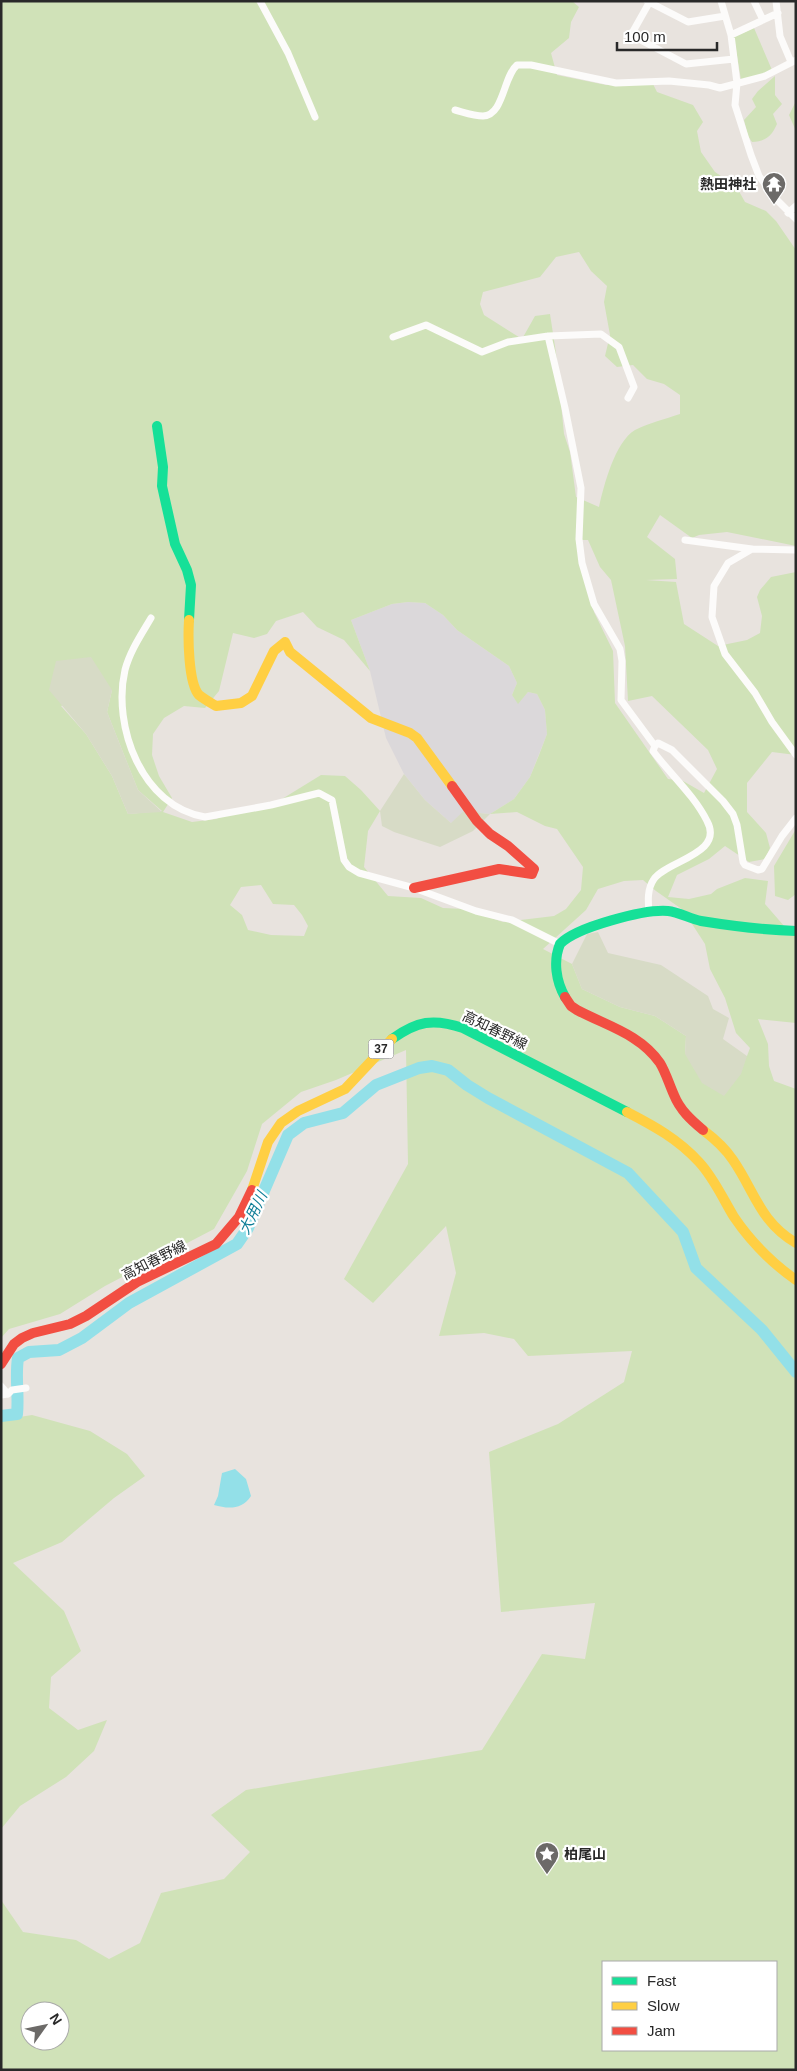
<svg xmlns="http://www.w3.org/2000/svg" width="797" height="2071" font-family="Helvetica,'Noto Sans JP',sans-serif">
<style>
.industrial{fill:#dbd8da}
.green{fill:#d0e2b8;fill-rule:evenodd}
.cemetery{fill:#d7dbc6}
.water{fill:#93e0e8}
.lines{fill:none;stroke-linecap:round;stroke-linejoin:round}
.river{stroke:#93e0e8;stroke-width:12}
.street{stroke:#fcfbfa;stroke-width:7}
.fast{stroke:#16e098;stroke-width:10}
.slow{stroke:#ffcf43;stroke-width:10}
.jam{stroke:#f24e42;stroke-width:10}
.labels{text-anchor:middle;stroke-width:4.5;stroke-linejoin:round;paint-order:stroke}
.shield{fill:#fff;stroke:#696969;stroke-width:1}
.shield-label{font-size:12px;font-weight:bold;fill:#292929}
.poi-label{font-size:14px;font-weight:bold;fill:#292929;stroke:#fff;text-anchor:end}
.street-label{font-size:14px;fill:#292929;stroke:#fff}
.water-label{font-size:15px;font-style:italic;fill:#0f7e97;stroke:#fff}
</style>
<rect width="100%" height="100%" fill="#e8e3de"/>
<path class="industrial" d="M 408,602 L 425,603 L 443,615 L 457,630 L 509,666 L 517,683 L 512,695 L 518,703 L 528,692 L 537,694 L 545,710 L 547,734 L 530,777 L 514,799 L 490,814 L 479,813 L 451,823 L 425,800 L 404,774 L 386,738 L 370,671 L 351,620 L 392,604 Z"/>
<path class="green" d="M 1,1 L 572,1 L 579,7 L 571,22 L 569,38 L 551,53 L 557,75 L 606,85 L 653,84 L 657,92 L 693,105 L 703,122 L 697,131 L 701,152 L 715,172 L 736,186 L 745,202 L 766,211 L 776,221 L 796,250 L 796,546 L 727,532 L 699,535 L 692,538 L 660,515 L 647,537 L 675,559 L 677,579 L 646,580 L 676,582 L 684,624 L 718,646 L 747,640 L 760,633 L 762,616 L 757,597 L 760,590 L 771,577 L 796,572 L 796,755 L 772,752 L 747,783 L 747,812 L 766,833 L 770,848 L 765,859 L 749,862 L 725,846 L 709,859 L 677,875 L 668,897 L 689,899 L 711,894 L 717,889 L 745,878 L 768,881 L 765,904 L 791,934 L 796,935 L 796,1023 L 758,1019 L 768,1044 L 769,1066 L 774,1081 L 796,1089 L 796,2070 L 1,2070 L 1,1900 L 23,1932 L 76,1940 L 109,1959 L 140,1943 L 161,1893 L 224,1879 L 250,1852 L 211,1815 L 246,1790 L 482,1750 L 542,1654 L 585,1659 L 595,1603 L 501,1612 L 489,1452 L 558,1424 L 624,1382 L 632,1351 L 528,1356 L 514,1339 L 484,1333 L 439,1336 L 456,1273 L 446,1226 L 373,1303 L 344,1279 L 408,1164 L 406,1050 L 336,1080 L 301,1092 L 262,1124 L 247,1171 L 214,1229 L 105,1286 L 60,1314 L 9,1329 L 1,1338 ZM 579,252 L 591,271 L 607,286 L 604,302 L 610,335 L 605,356 L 617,367 L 633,365 L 647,379 L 664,384 L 680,395 L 680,414 C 665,419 649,423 635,430 C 615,442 604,485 599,507 L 576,497 L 570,452 L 564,434 L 556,353 L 550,314 L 535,316 L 522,339 L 484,315 L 480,304 L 483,292 L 540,277 L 556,257 ZM 578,540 L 588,540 L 600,567 L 611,580 L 625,646 L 628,701 L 652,696 L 708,750 L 717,769 L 704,793 L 683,781 L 668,779 L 615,703 L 613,651 L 594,612 ZM 408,602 L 425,603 L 443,615 L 457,630 L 509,666 L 517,683 L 512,695 L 518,704 L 528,692 L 537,694 L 545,710 L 547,734 L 539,755 L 530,777 L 514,799 L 490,814 L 517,812 L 545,826 L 557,829 L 583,867 L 581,890 L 566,909 L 554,916 L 503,922 L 464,909 L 443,908 L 421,898 L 388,896 L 364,867 L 368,831 L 380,811 L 361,790 L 345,776 L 321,775 L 269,807 L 243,807 L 216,819 L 192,822 L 163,812 L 172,798 L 159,776 L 152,755 L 153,734 L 164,718 L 184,706 L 205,708 L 219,691 L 233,633 L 254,638 L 267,634 L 276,621 L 303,612 L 317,627 L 344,640 L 370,671 L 351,620 L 392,604 ZM 112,690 L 107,712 L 138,790 L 162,811 L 128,814 L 112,776 L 86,734 L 61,706 ZM 643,880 L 656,891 L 683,910 L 705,944 L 710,969 L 725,998 L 736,1033 L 750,1048 L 747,1056 L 685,1054 L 686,1036 L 655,1016 L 620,1007 L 582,989 L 572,964 L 543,949 L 586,910 L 598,889 L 624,881 ZM 261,885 L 273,904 L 294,905 L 302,915 L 308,926 L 304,936 L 271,935 L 248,930 L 242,915 L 230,905 L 241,887 ZM 603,1962 L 776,1962 L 776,2050 L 603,2050 ZM 30,2011 L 60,2011 L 60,2041 L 30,2041 Z
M 754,28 L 772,70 L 764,74 L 741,80 L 734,37 Z
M 775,76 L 775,95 L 782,104 L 773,114 L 777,124 C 771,137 766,141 752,142 L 748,136 L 744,120 L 756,107 L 752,99 L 758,91 Z
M 796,101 L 796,131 L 789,115 Z
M 796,829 L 796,894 L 788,900 L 775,896 L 774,866 Z
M 32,1415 L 90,1431 L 127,1454 L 145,1476 L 114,1498 L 62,1542 L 13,1563 L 64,1611 L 81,1651 L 51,1677 L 49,1708 L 78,1730 L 107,1720 L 94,1751 L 66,1777 L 20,1806 L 1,1829 L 1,1420 Z"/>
<path class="cemetery" d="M 91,657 L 112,690 L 107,712 L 138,790 L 162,812 L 128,814 L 112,776 L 86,734 L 49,690 L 56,661 Z
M 404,774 L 425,800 L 451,823 L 470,805 L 479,813 L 490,814 L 473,831 L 440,847 L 394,832 L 382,826 L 380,811 Z
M 598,932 L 608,953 L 661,965 L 708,996 L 713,1009 L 729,1018 L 723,1039 L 747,1056 L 741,1074 L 724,1096 L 702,1083 L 685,1054 L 686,1036 L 655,1016 L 620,1007 L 582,989 L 572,964 L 587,934 Z"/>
<path class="water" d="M 235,1469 L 246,1479 L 251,1496 C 242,1510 228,1509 214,1505 L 218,1496 L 222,1473 Z"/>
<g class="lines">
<path class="river" d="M 1,1416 L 17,1414 C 19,1395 15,1377 18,1358 L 29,1352 L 59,1350 L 82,1338 L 129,1303 L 237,1244 L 248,1228 L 288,1135 L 304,1123 L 343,1113 L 376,1085 L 419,1068 L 432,1066 L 448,1070 L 467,1085 L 488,1098 L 628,1173 L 683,1232 L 696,1268 L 762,1330 L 796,1372"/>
<path class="street" d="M 260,1 L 288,53 L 315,117
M 647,1 L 688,22 L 725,16
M 721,1 L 731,35 L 737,83 L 735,105 L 751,155 L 759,176 L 776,199 L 796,219
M 754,1 L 763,20
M 776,1 L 780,36 L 791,62
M 649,3 L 631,35 L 686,64 L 734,59
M 731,35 L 778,13
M 455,110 C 463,112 474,116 483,116 C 504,115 503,77 517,65 L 531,65 L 616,83 L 669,81 L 709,85 L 720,88 L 765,76 L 796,60
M 788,213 L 796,206
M 548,336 L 565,408 L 581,488 L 579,539 L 582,563 L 594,604 L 620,649 L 622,661 L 621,700 L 655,746 L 653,751 C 670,774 694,795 707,821 C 725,854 666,861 654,879 C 647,889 648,901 649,913
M 393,337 L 426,325 L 482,352 L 508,342 L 548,336 L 601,334 L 619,347 L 634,387 L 628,398
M 685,540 L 752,549
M 796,550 L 752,549 L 728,563 L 714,586 L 712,617 L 725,654 L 755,693 L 772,722 L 796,755
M 151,618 C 141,635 130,651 125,670 C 112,726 142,807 205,817 L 271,805 L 319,793 L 332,800 L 344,860 L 349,867 L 359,873 L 414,888 L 476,911 L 512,920 L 560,944
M 655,746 L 658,743 L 672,750 L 723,801 L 733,814 L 737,825 L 743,862 L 745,865 L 758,870 L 762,869 L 782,836 L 796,818
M 1,1386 L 8,1394
M 1,1395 L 8,1394 L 12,1390 L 26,1388"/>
<path class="fast" d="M 157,426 L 163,467 L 162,486 L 175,544 L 187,570 L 191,585 L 189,620
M 565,997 C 556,981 553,961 560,944 C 576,927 645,909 668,911 C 679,912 690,919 701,921 C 732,926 764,930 796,931
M 392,1039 C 417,1021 433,1018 463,1028 L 627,1112"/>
<path class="slow" d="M 189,620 C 188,636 188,683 199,695 C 204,699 211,703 216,706 L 241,703 L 252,696 L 274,651 L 285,642 L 290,652 L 371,718 L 410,733 L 417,738 L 452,786
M 627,1112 C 654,1126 678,1139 699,1162 C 714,1178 723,1199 734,1217 C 751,1242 772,1263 796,1280
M 703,1130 C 715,1139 725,1148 733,1160 C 755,1192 760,1222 796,1243
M 252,1190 L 268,1142 L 281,1123 L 298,1111 L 345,1089 L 392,1039"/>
<path class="jam" d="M 414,888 L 499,869 L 532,874 L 534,869 L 508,846 L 490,834 L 477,821 L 452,786
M 565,997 L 571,1006 L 577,1010 C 607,1026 640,1034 660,1063 C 666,1073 669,1084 674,1095 C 680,1110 691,1120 703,1130
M 1,1364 L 14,1344 L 22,1338 L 33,1333 L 70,1324 L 86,1316 L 137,1282 L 216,1244 L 239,1217 L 252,1190"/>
</g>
<defs>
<g id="temple-pin" transform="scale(1.25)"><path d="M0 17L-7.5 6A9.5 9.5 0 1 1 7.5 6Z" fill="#6c6a68" stroke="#fff"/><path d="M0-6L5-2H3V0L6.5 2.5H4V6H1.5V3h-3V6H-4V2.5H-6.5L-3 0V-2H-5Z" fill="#fff"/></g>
<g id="sight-pin" transform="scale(1.25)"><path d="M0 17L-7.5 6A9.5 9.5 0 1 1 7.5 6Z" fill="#6c6a68" stroke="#fff"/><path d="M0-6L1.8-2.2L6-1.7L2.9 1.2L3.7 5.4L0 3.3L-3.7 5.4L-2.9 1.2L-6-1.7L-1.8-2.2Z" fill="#fff"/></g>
</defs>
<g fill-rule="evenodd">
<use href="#temple-pin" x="774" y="184"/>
<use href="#sight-pin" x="547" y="1854"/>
</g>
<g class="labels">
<rect class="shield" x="368.5" y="1039.5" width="25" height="19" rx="4"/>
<g class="shield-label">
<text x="381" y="1053">37</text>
</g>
<g class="poi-label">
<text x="756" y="189">熱田神社</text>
<text x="564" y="1859" text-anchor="start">柏尾山</text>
</g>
<g class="street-label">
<text transform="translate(495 1030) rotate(26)" y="5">高知春野線</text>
<text transform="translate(154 1260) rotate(-27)" y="5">高知春野線</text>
</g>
<g class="water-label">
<text transform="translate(253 1213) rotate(-64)" y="5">大用川</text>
</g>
</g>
<rect width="797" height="2071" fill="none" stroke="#292929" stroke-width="5"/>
<rect x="602" y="1961" width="175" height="90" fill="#ffffff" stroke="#a9a9a9"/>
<rect x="612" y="1977" width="25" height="8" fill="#16e098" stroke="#a9a9a9"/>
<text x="647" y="1986" font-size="15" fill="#292929">Fast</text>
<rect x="612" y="2002" width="25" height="8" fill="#ffcf43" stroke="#a9a9a9"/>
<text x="647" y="2011" font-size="15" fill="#292929">Slow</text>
<rect x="612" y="2027" width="25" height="8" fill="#f24e42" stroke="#a9a9a9"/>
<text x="647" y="2036" font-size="15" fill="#292929">Jam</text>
<g transform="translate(45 2026) rotate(57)"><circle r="24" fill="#ffffff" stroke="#a9a9a9"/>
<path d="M0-4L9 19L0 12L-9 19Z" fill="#6c6a68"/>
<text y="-8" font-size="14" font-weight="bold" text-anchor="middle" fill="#292929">N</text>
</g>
<path d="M617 42v8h100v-8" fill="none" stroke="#292929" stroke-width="2.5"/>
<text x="624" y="42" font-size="15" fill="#292929" stroke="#ffffff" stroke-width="4" paint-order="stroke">100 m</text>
</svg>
